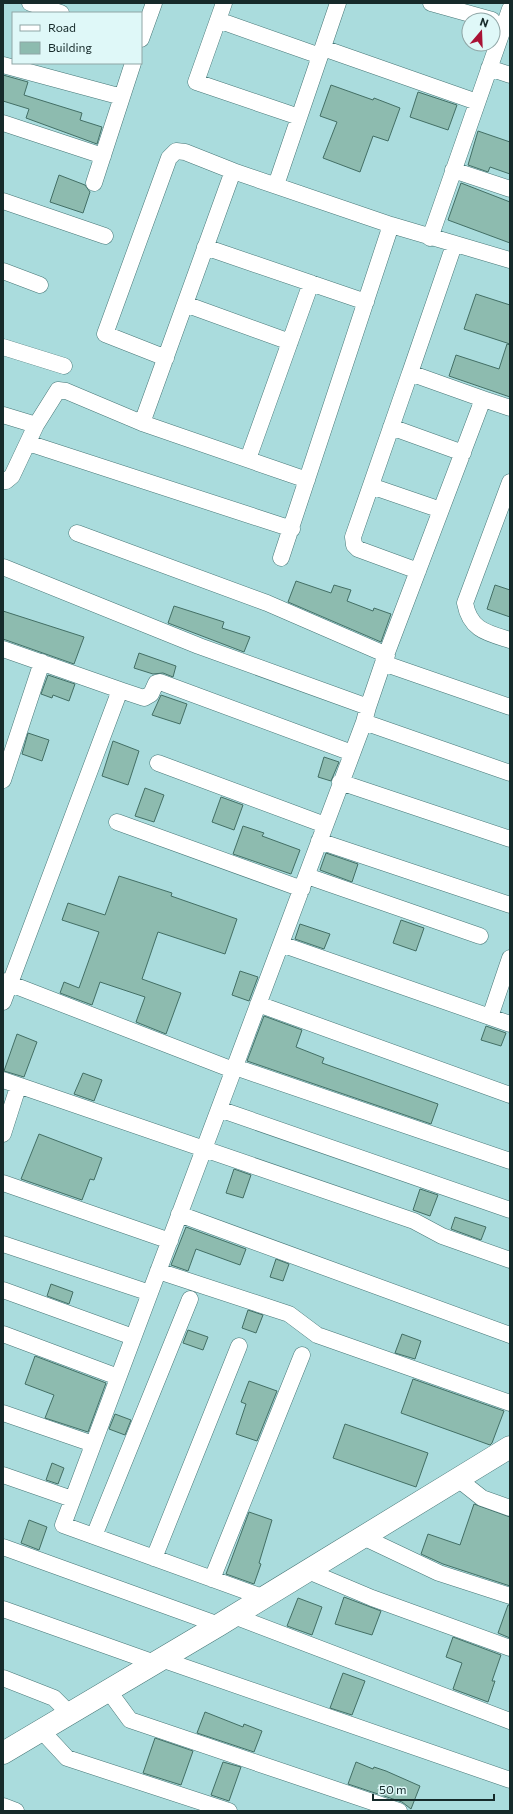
<svg xmlns="http://www.w3.org/2000/svg" width="513" height="1814" font-family="Commissioner,sans-serif">
<style>
.building{fill:#8dbbaf;stroke:#436f65}
.lines{fill:none;stroke-linecap:round;stroke-linejoin:round}
.street-casing{stroke:#477777;stroke-width:17}
.secondary-casing{stroke:#477777;stroke-width:23}
.street{stroke:#fff;stroke-width:16}
.secondary{stroke:#fff;stroke-width:22}
</style>
<rect width="100%" height="100%" fill="#aadcdd"/>
<path class="building" d="M 3,75 L 28,82 L 24,95 L 82,113 L 80,120 L 102,127 L 97,144 L 26,118 L 29,109 L 3,101 Z
M 331,85 L 373,100 L 374,98 L 400,108 L 388,141 L 373,136 L 360,172 L 323,158 L 337,122 L 320,116 Z
M 418,92 L 457,105 L 448,130 L 410,117 Z
M 478,131 L 510,142 L 510,174 L 490,167 L 488,172 L 468,165 Z
M 59,175 L 85,185 L 90,192 L 83,213 L 50,202 Z
M 461,183 L 510,202 L 510,243 L 448,220 Z
M 476,294 L 510,305 L 510,344 L 464,329 Z
M 507,344 L 510,345 L 510,397 L 449,376 L 456,355 L 499,369 Z
M 296,581 L 331,593 L 334,585 L 351,590 L 347,601 L 373,611 L 374,608 L 391,614 L 381,642 L 288,602 Z
M 495,585 L 510,590 L 510,617 L 487,609 Z
M 174,606 L 224,622 L 222,628 L 250,637 L 244,652 L 168,623 Z
M 3,611 L 84,637 L 74,664 L 3,639 Z
M 139,653 L 176,666 L 173,677 L 163,673 L 153,674 L 134,668 Z
M 48,675 L 75,684 L 69,701 L 53,695 L 52,698 L 41,694 Z
M 161,695 L 187,704 L 180,724 L 152,715 Z
M 28,733 L 49,740 L 42,761 L 22,754 Z
M 113,741 L 139,751 L 128,785 L 102,776 Z
M 324,757 L 339,762 L 331,781 L 318,777 Z
M 145,788 L 164,795 L 154,822 L 135,816 Z
M 221,797 L 243,805 L 234,830 L 212,822 Z
M 243,826 L 264,833 L 262,836 L 300,850 L 291,874 L 233,854 Z
M 326,853 L 358,864 L 352,882 L 320,870 Z
M 119,876 L 172,893 L 171,896 L 237,919 L 225,954 L 158,932 L 142,979 L 181,993 L 166,1034 L 136,1022 L 145,997 L 100,982 L 92,1005 L 60,993 L 64,982 L 79,988 L 99,932 L 62,920 L 68,903 L 105,915 Z
M 401,920 L 424,928 L 416,951 L 393,943 Z
M 300,924 L 330,934 L 324,949 L 295,939 Z
M 240,971 L 258,977 L 249,1001 L 232,995 Z
M 264,1016 L 302,1030 L 296,1047 L 324,1058 L 322,1063 L 438,1104 L 431,1124 L 247,1061 Z
M 486,1026 L 506,1033 L 501,1046 L 481,1040 Z
M 17,1034 L 37,1042 L 24,1077 L 4,1071 Z
M 83,1073 L 102,1080 L 94,1101 L 74,1094 Z
M 39,1134 L 102,1158 L 94,1180 L 90,1179 L 82,1200 L 21,1179 Z
M 234,1169 L 251,1175 L 243,1198 L 226,1193 Z
M 420,1189 L 438,1195 L 430,1216 L 413,1210 Z
M 455,1217 L 486,1227 L 481,1240 L 451,1229 Z
M 186,1227 L 246,1249 L 240,1265 L 196,1249 L 188,1271 L 171,1265 Z
M 276,1259 L 289,1264 L 283,1281 L 270,1277 Z
M 51,1284 L 73,1292 L 69,1304 L 47,1296 Z
M 248,1310 L 263,1315 L 256,1333 L 242,1328 Z
M 188,1330 L 208,1337 L 203,1350 L 183,1343 Z
M 402,1334 L 421,1341 L 415,1359 L 395,1353 Z
M 35,1356 L 106,1383 L 88,1432 L 45,1418 L 54,1395 L 25,1384 Z
M 413,1379 L 504,1411 L 492,1443 L 490,1445 L 401,1413 Z
M 249,1381 L 277,1391 L 257,1441 L 236,1434 L 246,1404 L 241,1402 Z
M 115,1414 L 131,1420 L 125,1435 L 109,1429 Z
M 345,1424 L 428,1453 L 416,1487 L 333,1458 Z
M 52,1463 L 64,1468 L 58,1484 L 46,1480 Z
M 474,1504 L 510,1517 L 510,1586 L 443,1564 L 421,1554 L 428,1534 L 460,1545 Z
M 249,1512 L 272,1520 L 259,1563 L 261,1564 L 254,1584 L 226,1574 Z
M 29,1520 L 47,1527 L 39,1550 L 21,1543 Z
M 344,1597 L 381,1611 L 372,1635 L 335,1624 Z
M 298,1598 L 322,1607 L 312,1635 L 287,1626 Z
M 508,1605 L 510,1605 L 510,1638 L 498,1633 Z
M 453,1637 L 501,1655 L 492,1681 L 495,1681 L 488,1702 L 453,1689 L 462,1663 L 446,1657 Z
M 343,1673 L 365,1681 L 352,1715 L 330,1708 Z
M 205,1712 L 243,1727 L 244,1724 L 262,1731 L 254,1752 L 197,1733 Z
M 155,1738 L 193,1751 L 181,1785 L 143,1773 Z
M 223,1762 L 241,1767 L 229,1801 L 211,1795 Z
M 356,1762 L 373,1769 L 374,1767 L 386,1771 L 420,1786 L 411,1809 L 402,1802 L 348,1784 Z"/>
<g class="lines">
<g class="street-casing">
<path id="street" d="M 30,3 L 61,13
M 224,3 L 196,82 L 299,117
M 431,3 L 492,20
M 218,20 L 320,56
M 141,39 L 154,3
M 323,48 L 477,102
M 3,65 L 122,97
M 489,68 L 510,75
M 3,123 L 103,156
M 453,170 L 510,189
M 94,183 L 133,63
M 276,185 L 338,3
M 3,201 L 105,236
M 430,238 L 510,9
M 454,245 L 410,373 L 483,399
M 205,247 L 366,302
M 3,271 L 40,285
M 185,304 L 290,342
M 3,347 L 64,366
M 166,358 L 105,334 L 169,158 L 176,151 L 185,152 L 233,171 L 391,225 L 510,260
M 410,373 L 353,537 L 354,545 L 358,549 L 418,571
M 3,415 L 36,425
M 142,423 L 233,171
M 391,427 L 463,453
M 28,443 L 292,529
M 248,459 L 311,283
M 3,481 L 6,481 L 12,476 L 36,425 L 58,390 L 66,391 L 142,423 L 307,480
M 510,482 L 465,603 C 470,630 487,633 510,640
M 371,486 L 441,510
M 77,533 L 267,603 L 387,655
M 281,558 L 391,225
M 3,567 L 199,646 L 368,707
M 3,649 L 120,690 L 3,1002
M 383,663 L 510,707
M 120,690 L 144,698 L 151,694 L 156,683 L 160,682 L 352,753
M 364,722 L 510,773
M 158,763 L 325,825
M 3,780 L 42,662
M 340,782 L 510,839
M 117,822 L 302,889
M 319,841 L 510,905
M 307,876 L 480,936
M 281,944 L 510,1024
M 3,981 L 233,1070
M 258,1004 L 510,1095
M 490,1017 L 510,958
M 235,1067 L 510,1161
M 3,1080 L 414,1221 L 442,1236 L 510,1260
M 219,1109 L 510,1210
M 3,1134 L 18,1087
M 3,1183 L 170,1241
M 179,1214 L 510,1335
M 3,1244 L 150,1293
M 158,1271 L 289,1314 L 317,1335 L 510,1403
M 3,1290 L 133,1337
M 3,1334 L 118,1377
M 3,1413 L 93,1444
M 3,1475 L 72,1499
M 458,1479 L 482,1498 L 510,1508
M 94,1536 L 190,1299
M 363,1537 L 439,1573 L 510,1596
M 3,1547 L 219,1625
M 154,1558 L 239,1346
M 308,1571 L 372,1598 L 510,1648
M 212,1579 L 302,1355
M 265,1598 L 63,1525 L 364,722 L 368,707 L 383,663 L 483,399 L 510,408
M 3,1609 L 155,1663
M 234,1616 L 510,1721
M 161,1659 L 510,1780
M 3,1678 L 54,1698 L 69,1713
M 108,1690 L 130,1720 L 399,1811
M 41,1730 L 67,1758 L 229,1811
M 3,1806 L 16,1811"/>
</g>
<g class="secondary-casing">
<path id="secondary" d="M 3,1753 L 219,1625 L 510,1447"/>
</g>
<use href="#street" class="street"/>
<use href="#secondary" class="secondary"/>
</g>
<rect width="513" height="1814" fill="none" stroke="#162a2a" stroke-width="8"/>
<rect x="12" y="12" width="130" height="52" fill="#dff8f8" stroke="#8fa6a6"/>
<rect x="20" y="25" width="20" height="6" fill="#ffffff" stroke="#8fa6a6"/>
<text x="48" y="32" font-size="12" fill="#162a2a">Road</text>
<rect x="20" y="42" width="20" height="12" fill="#8dbbaf" stroke="#8fa6a6"/>
<text x="48" y="52" font-size="12" fill="#162a2a">Building</text>
<g transform="translate(481 32) rotate(19)"><circle r="19" fill="#dff8f8" stroke="#8fa6a6"/>
<path d="M0-3L7 15L0 10L-7 15Z" fill="#a91235"/>
<text y="-6" font-size="11" font-weight="bold" text-anchor="middle" fill="#162a2a">N</text>
</g>
<path d="M373 1794v6h121v-6" fill="none" stroke="#162a2a" stroke-width="2"/>
<text x="379" y="1794" font-size="12" fill="#162a2a" stroke="#dff8f8" stroke-width="3" paint-order="stroke">50 m</text>
</svg>
